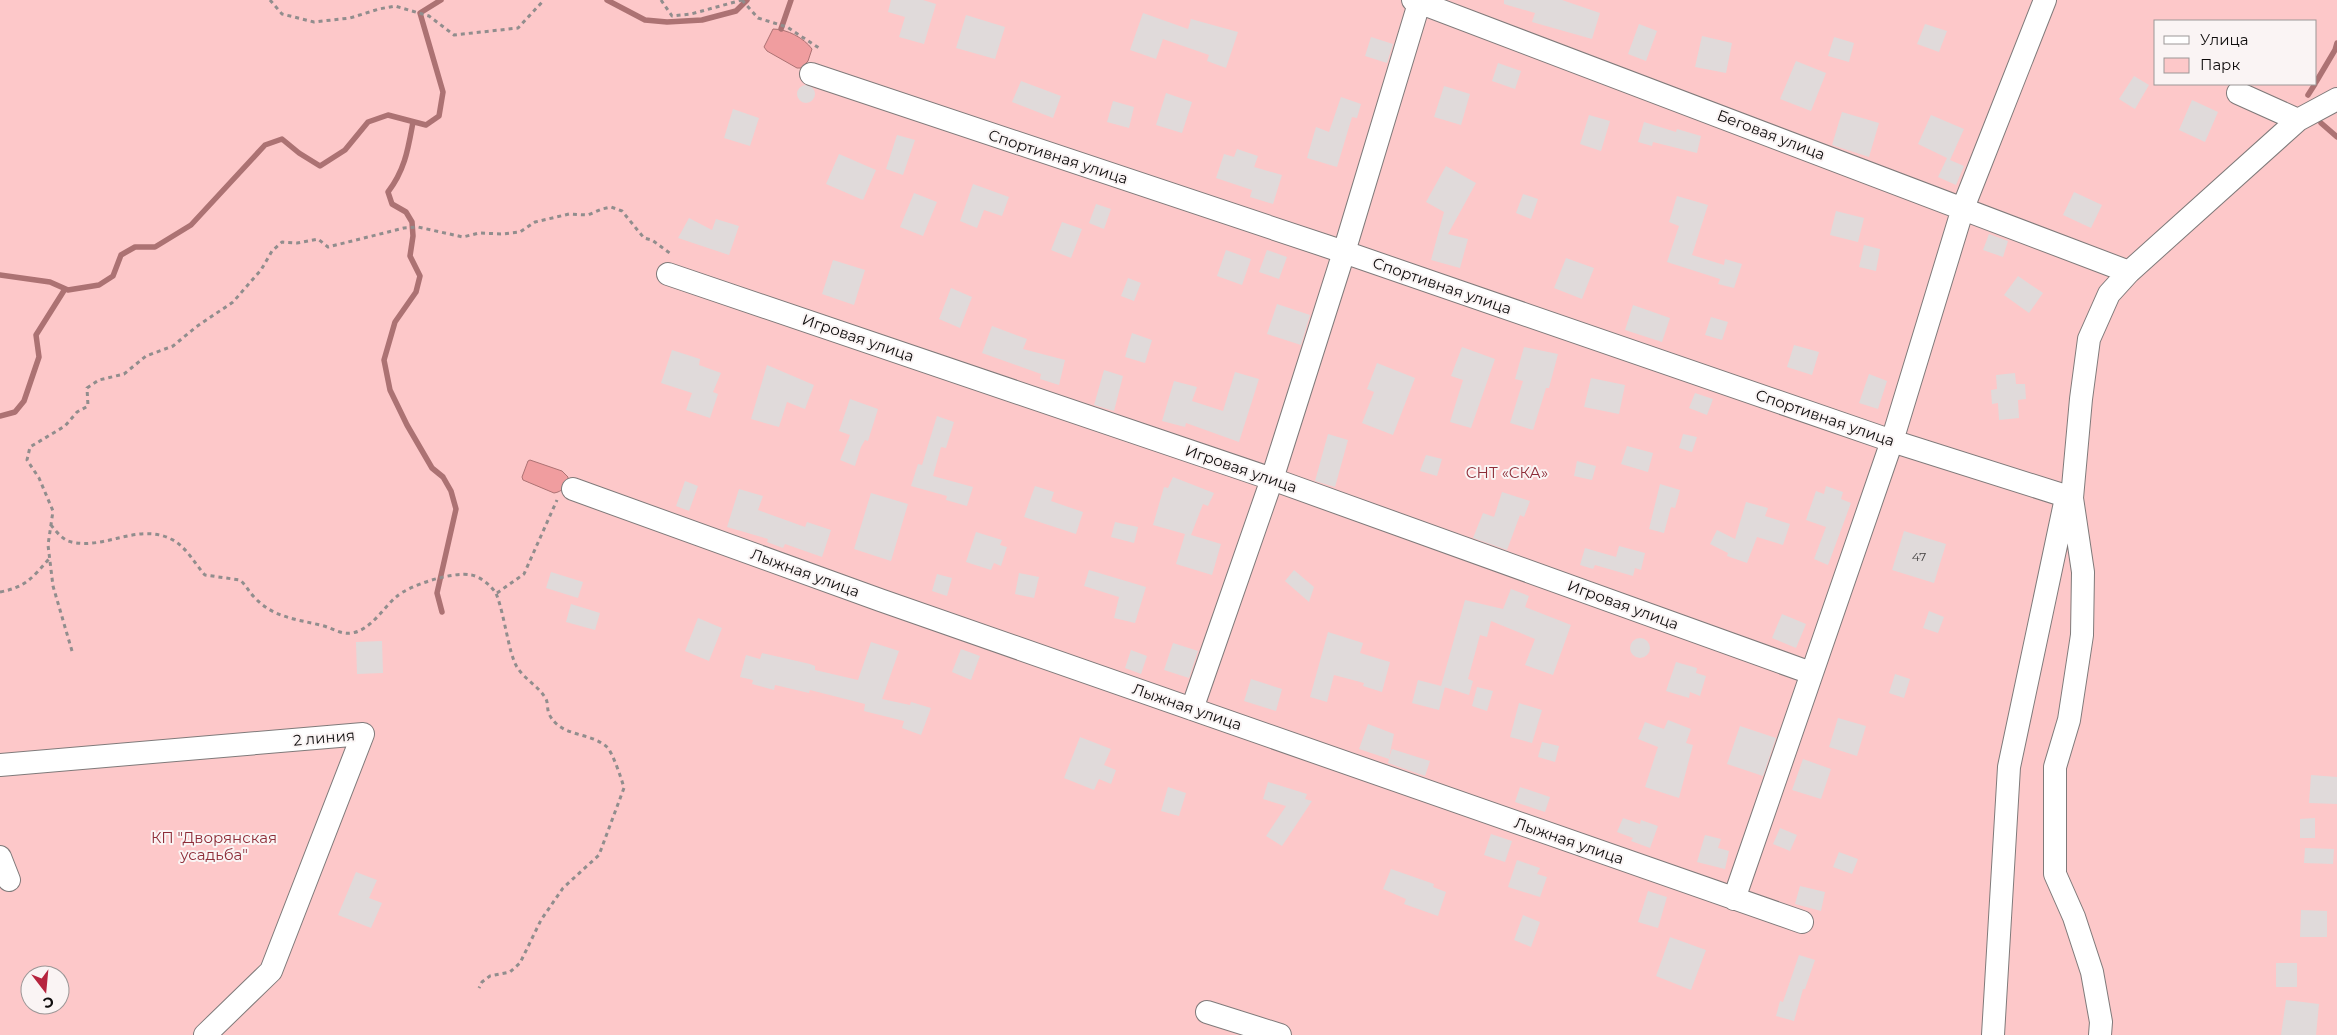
<svg xmlns="http://www.w3.org/2000/svg" width="2337" height="1035" font-family="Montserrat,sans-serif">
<style>
.green{fill:#fdc8c9;fill-rule:evenodd}
.water{fill:#f09d9f;stroke:#ac7273}
.lines{fill:none;stroke-linecap:round;stroke-linejoin:round}
.stream{stroke:#ac7273;stroke-width:5.5}
.building{fill:#e0dada}
.street-casing{stroke:#7f7a7a;stroke-width:24}
.path{stroke:#918d8d;stroke-width:3;stroke-dasharray:4 4;stroke-linecap:butt}
.street{stroke:#fff;stroke-width:22}
.labels{text-anchor:middle;stroke-width:4;stroke-linejoin:round;paint-order:stroke}
.number-label{font-size:12px;fill:#424040}
.street-label{font-size:15px;fill:#0e0c0c;stroke:#faf4f4}
.park-label{font-size:15px;fill:#8d2d38;stroke:#faf4f4}
</style>
<rect width="100%" height="100%" fill="#faf4f4"/>
<path class="green" d="M 0,0 L 2337,0 L 2337,1035 L 0,1035 ZM 2156,21 L 2316,21 L 2316,84 L 2156,84 ZM 30,975 L 60,975 L 60,1005 L 30,1005 Z"/>
<path class="water" d="M 773,29 C 787,29 804,38 812,49 L 808,61 L 802,68 L 797,68 L 767,51 L 764,47 Z
M 530,460 L 562,471 L 568,477 C 569,485 562,492 554,493 L 523,480 L 522,477 L 528,461 Z"/>
<g class="lines">
<path class="stream" d="M 607,0 L 645,20 L 667,22 L 702,20 L 736,11 L 747,0
M 781,29 L 791,0
M 2316,82 L 2335,50 L 2337,43
M 2308,95 L 2315,84
M 413,122 C 408,149 405,170 388,192 L 392,204 L 406,212 L 412,222 L 413,236 L 410,256 L 420,276 L 416,292 L 395,322 L 384,360 L 390,390 L 407,425 L 432,468 L 443,477 L 451,491 L 456,509 L 437,593 L 442,612
M 2321,123 L 2337,137
M 0,275 L 50,282 L 68,290 L 99,285 L 113,276 L 121,255 L 135,247 L 155,247 L 191,225 L 265,145 L 282,139 L 299,153 L 320,166 L 345,150 L 368,122 L 388,115 L 426,125 L 439,116 L 443,92 L 420,13 L 441,0
M 0,416 L 15,412 L 24,401 L 39,357 L 36,335 L 65,289"/>
</g>
<path class="building" d="M 891,0 L 923,0 L 936,4 L 924,44 L 899,37 L 905,17 L 888,12 Z
M 1504,0 L 1562,0 L 1600,13 L 1592,39 L 1532,22 L 1535,13 L 1504,4 Z
M 1143,13 L 1188,29 L 1191,19 L 1238,32 L 1226,68 L 1207,61 L 1209,55 L 1163,39 L 1156,59 L 1130,50 Z
M 966,15 L 1005,27 L 995,59 L 956,48 Z
M 1639,24 L 1657,31 L 1646,61 L 1628,54 Z
M 1925,24 L 1947,31 L 1939,52 L 1917,44 Z
M 1702,36 L 1732,43 L 1726,73 L 1695,67 Z
M 1371,37 L 1393,44 L 1387,63 L 1365,56 Z
M 1834,37 L 1854,43 L 1849,62 L 1828,56 Z
M 1796,61 L 1826,73 L 1811,111 L 1780,99 Z
M 1498,63 L 1521,71 L 1515,89 L 1492,81 Z
M 2134,76 L 2149,85 L 2135,109 L 2119,99 Z
M 1021,81 L 1061,96 L 1053,118 L 1012,102 Z
M797 94a9 9 0 1 1 18 0a9 9 0 1 1-18 0Z
M 1444,86 L 1470,94 L 1461,125 L 1434,117 Z
M 1166,93 L 1192,102 L 1182,133 L 1156,125 Z
M 1341,97 L 1361,104 L 1357,118 L 1352,117 L 1337,167 L 1307,158 L 1316,127 L 1329,132 Z
M 2192,100 L 2218,112 L 2205,142 L 2179,130 Z
M 1113,101 L 1134,107 L 1129,128 L 1107,122 Z
M 733,109 L 759,118 L 750,146 L 724,138 Z
M 1842,112 L 1879,123 L 1869,157 L 1832,145 Z
M 1589,115 L 1610,121 L 1601,151 L 1580,144 Z
M 1931,115 L 1964,129 L 1950,160 L 1964,166 L 1956,185 L 1938,177 L 1947,158 L 1918,144 Z
M 1644,122 L 1676,132 L 1677,129 L 1701,136 L 1697,153 L 1653,142 L 1652,146 L 1638,142 Z
M 897,135 L 915,140 L 903,175 L 886,169 Z
M 1237,149 L 1258,156 L 1254,167 L 1282,175 L 1273,204 L 1250,197 L 1252,190 L 1216,178 L 1224,154 L 1234,157 Z
M 839,154 L 876,170 L 863,200 L 826,184 Z
M 1446,166 L 1476,183 L 1448,234 L 1468,239 L 1460,268 L 1431,260 L 1444,212 L 1426,202 Z
M 973,184 L 1009,197 L 1002,216 L 984,210 L 977,228 L 960,221 Z
M 2074,192 L 2102,205 L 2091,228 L 2063,215 Z
M 914,193 L 937,202 L 923,236 L 900,227 Z
M 1523,194 L 1538,199 L 1531,219 L 1516,213 Z
M 1677,196 L 1708,205 L 1692,255 L 1724,265 L 1725,259 L 1742,264 L 1734,288 L 1718,284 L 1720,279 L 1667,262 L 1679,226 L 1669,222 Z
M 1096,204 L 1111,209 L 1104,229 L 1089,223 Z
M 1836,211 L 1864,218 L 1858,242 L 1830,235 Z
M 689,218 L 712,230 L 716,219 L 739,226 L 729,255 L 678,238 Z
M 1062,222 L 1082,229 L 1071,258 L 1051,250 Z
M 1989,234 L 2008,241 L 2003,257 L 1983,250 Z
M 1864,245 L 1880,249 L 1876,271 L 1859,267 Z
M 1226,250 L 1251,259 L 1242,285 L 1217,276 Z
M 1267,250 L 1287,257 L 1279,279 L 1259,272 Z
M 1566,258 L 1594,268 L 1582,299 L 1554,288 Z
M 833,260 L 865,270 L 854,305 L 822,294 Z
M 2018,276 L 2043,293 L 2029,313 L 2004,295 Z
M 1128,278 L 1141,283 L 1134,301 L 1121,296 Z
M 951,288 L 972,297 L 960,328 L 939,319 Z
M 1277,304 L 1310,315 L 1301,345 L 1267,334 Z
M 1633,305 L 1670,318 L 1662,342 L 1625,330 Z
M 1711,317 L 1728,322 L 1722,340 L 1705,335 Z
M 992,326 L 1027,339 L 1023,349 L 1065,360 L 1059,385 L 1040,379 L 1041,374 L 982,353 Z
M 1132,333 L 1152,340 L 1145,363 L 1125,357 Z
M 1794,345 L 1819,352 L 1812,375 L 1787,367 Z
M 1462,347 L 1495,359 L 1471,428 L 1450,422 L 1463,380 L 1451,376 Z
M 1524,347 L 1558,354 L 1549,388 L 1546,388 L 1533,430 L 1510,423 L 1523,381 L 1515,379 Z
M 672,350 L 700,359 L 699,365 L 721,373 L 713,392 L 718,394 L 710,418 L 686,410 L 692,393 L 661,383 Z
M 1377,363 L 1415,378 L 1393,435 L 1362,423 L 1374,392 L 1367,389 Z
M 767,365 L 814,385 L 805,409 L 787,402 L 779,427 L 751,419 Z
M 1104,370 L 1123,376 L 1114,411 L 1094,405 Z
M 1235,372 L 1259,379 L 1239,442 L 1186,423 L 1185,427 L 1162,421 L 1174,381 L 1197,387 L 1192,401 L 1223,411 Z
M 2015,373 L 2016,384 L 2025,384 L 2026,399 L 2018,400 L 2019,418 L 1999,420 L 1998,403 L 1992,404 L 1991,390 L 1997,389 L 1996,375 Z
M 1869,374 L 1887,381 L 1878,409 L 1859,403 Z
M 1591,378 L 1625,385 L 1619,414 L 1584,407 Z
M 1695,393 L 1713,399 L 1707,415 L 1689,408 Z
M 850,399 L 878,409 L 868,441 L 865,440 L 861,447 L 855,466 L 840,460 L 850,435 L 839,431 Z
M 937,416 L 954,422 L 946,448 L 941,447 L 933,476 L 973,487 L 967,506 L 946,500 L 947,496 L 911,486 L 918,464 L 922,465 Z
M 1328,434 L 1348,440 L 1335,487 L 1315,481 Z
M 1683,434 L 1697,437 L 1692,452 L 1679,448 Z
M 1627,446 L 1653,453 L 1648,472 L 1621,464 Z
M 1426,455 L 1442,459 L 1437,476 L 1420,471 Z
M 1577,461 L 1596,466 L 1592,480 L 1574,476 Z
M 1173,477 L 1214,493 L 1208,506 L 1203,504 L 1191,535 L 1221,544 L 1212,575 L 1176,564 L 1185,534 L 1153,525 L 1164,487 L 1168,488 Z
M 685,481 L 698,486 L 689,511 L 676,506 Z
M 1660,484 L 1680,490 L 1675,508 L 1671,507 L 1664,533 L 1649,529 Z
M 1035,486 L 1054,492 L 1051,501 L 1083,512 L 1076,534 L 1024,517 Z
M 1826,486 L 1843,492 L 1841,499 L 1851,503 L 1828,565 L 1814,559 L 1826,527 L 1806,520 L 1816,491 L 1824,494 Z
M 739,489 L 763,496 L 758,510 L 805,527 L 807,522 L 831,530 L 822,557 L 785,544 L 783,548 L 767,542 L 768,539 L 727,527 Z
M 1502,492 L 1530,501 L 1524,517 L 1520,515 L 1507,550 L 1473,538 L 1483,513 L 1494,517 Z
M 871,493 L 908,504 L 891,561 L 854,549 Z
M 1746,502 L 1768,508 L 1765,516 L 1790,524 L 1783,545 L 1757,537 L 1747,563 L 1727,556 L 1728,553 L 1710,544 L 1717,530 L 1735,539 Z
M 1115,522 L 1138,527 L 1134,543 L 1111,537 Z
M 1904,531 L 1946,544 L 1934,583 L 1892,570 Z
M 976,532 L 1002,540 L 1000,545 L 1007,547 L 1001,566 L 994,563 L 991,570 L 966,562 Z
M 1619,546 L 1645,553 L 1641,570 L 1635,568 L 1633,576 L 1595,565 L 1593,569 L 1580,565 L 1585,548 L 1616,557 Z
M 1089,570 L 1146,587 L 1135,623 L 1114,618 L 1119,597 L 1084,586 Z
M 1294,570 L 1314,587 L 1309,602 L 1285,581 Z
M 551,572 L 583,582 L 578,598 L 546,588 Z
M 1019,573 L 1039,577 L 1034,598 L 1015,594 Z
M 937,574 L 952,578 L 947,596 L 932,591 Z
M 1511,589 L 1529,596 L 1525,607 L 1571,625 L 1553,675 L 1525,665 L 1535,639 L 1491,621 L 1487,637 L 1480,635 L 1468,679 L 1473,681 L 1469,695 L 1441,686 L 1465,600 L 1503,609 Z
M 571,604 L 600,613 L 595,630 L 566,622 Z
M 1929,611 L 1944,617 L 1938,633 L 1923,628 Z
M 1782,614 L 1806,624 L 1796,648 L 1772,638 Z
M 698,618 L 722,628 L 709,661 L 685,651 Z
M 1328,632 L 1363,643 L 1360,653 L 1390,662 L 1382,692 L 1363,686 L 1364,683 L 1334,675 L 1327,702 L 1310,697 Z
M1630 648a10 10 0 1 1 20 0a10 10 0 1 1-20 0Z
M 382,641 L 383,673 L 357,674 L 356,642 Z
M 871,642 L 899,651 L 882,699 L 910,705 L 911,702 L 931,708 L 921,735 L 902,728 L 904,721 L 864,711 L 865,704 L 810,690 L 809,693 L 775,685 L 774,690 L 752,684 L 753,680 L 740,677 L 746,655 L 760,659 L 762,653 L 810,664 L 815,666 L 815,670 L 858,680 Z
M 1173,643 L 1198,651 L 1189,678 L 1164,670 Z
M 961,649 L 980,656 L 971,680 L 952,672 Z
M 1131,650 L 1147,656 L 1141,674 L 1125,668 Z
M 1676,662 L 1697,668 L 1696,673 L 1706,676 L 1700,696 L 1690,692 L 1689,698 L 1666,691 Z
M 1895,674 L 1910,679 L 1904,698 L 1889,693 Z
M 1251,679 L 1282,689 L 1276,711 L 1244,701 Z
M 1418,680 L 1445,687 L 1439,710 L 1412,703 Z
M 1477,687 L 1493,691 L 1487,711 L 1472,706 Z
M 1519,703 L 1542,710 L 1532,743 L 1510,737 Z
M 1838,718 L 1866,726 L 1857,756 L 1829,747 Z
M 1668,720 L 1691,729 L 1686,743 L 1693,745 L 1679,798 L 1645,787 L 1658,747 L 1638,739 L 1645,722 L 1664,729 Z
M 1368,724 L 1394,734 L 1389,758 L 1392,749 L 1430,761 L 1425,776 L 1388,763 L 1389,759 L 1359,749 Z
M 1740,726 L 1776,738 L 1763,776 L 1727,764 Z
M 1080,737 L 1111,749 L 1104,765 L 1116,770 L 1111,784 L 1099,779 L 1094,790 L 1064,778 Z
M 1542,742 L 1559,746 L 1555,762 L 1538,757 Z
M 1803,759 L 1831,769 L 1821,799 L 1792,790 Z
M 2311,775 L 2337,777 L 2337,804 L 2309,803 Z
M 1268,782 L 1307,794 L 1305,799 L 1312,801 L 1282,846 L 1266,836 L 1286,806 L 1263,799 Z
M 1168,787 L 1186,793 L 1179,816 L 1161,811 Z
M 1520,787 L 1550,797 L 1545,812 L 1515,802 Z
M 1623,818 L 1640,824 L 1641,820 L 1658,826 L 1650,848 L 1631,841 L 1633,838 L 1617,832 Z
M 2315,818 L 2315,838 L 2300,838 L 2300,819 Z
M 1780,828 L 1797,835 L 1790,851 L 1773,844 Z
M 1491,834 L 1512,841 L 1505,862 L 1484,855 Z
M 1705,835 L 1721,839 L 1718,848 L 1729,851 L 1725,869 L 1697,862 Z
M 2305,848 L 2334,849 L 2333,864 L 2304,863 Z
M 1839,852 L 1858,859 L 1852,874 L 1833,867 Z
M 1517,860 L 1540,868 L 1537,874 L 1547,877 L 1540,897 L 1508,887 Z
M 1391,869 L 1434,884 L 1433,887 L 1446,892 L 1438,916 L 1404,904 L 1406,899 L 1383,889 Z
M 356,872 L 377,880 L 369,898 L 382,903 L 371,928 L 338,915 Z
M 1800,886 L 1825,892 L 1821,911 L 1795,904 Z
M 1648,891 L 1667,897 L 1658,928 L 1638,922 Z
M 2301,910 L 2327,911 L 2327,937 L 2300,937 Z
M 1523,915 L 1540,922 L 1531,947 L 1514,940 Z
M 1670,937 L 1706,950 L 1691,990 L 1656,976 Z
M 1799,955 L 1815,960 L 1805,989 L 1803,989 L 1794,1021 L 1776,1016 L 1780,1001 L 1783,1002 Z
M 2276,963 L 2297,963 L 2297,987 L 2276,987 Z
M 2286,1000 L 2319,1004 L 2316,1035 L 2281,1035 Z"/>
<g class="lines">
<g class="street-casing">
<path id="street" d="M 1413,0 L 2129,272
M 811,74 L 1344,252 L 1892,441 L 2072,498
M 2238,93 L 2298,120
M 668,274 L 1272,479 L 1811,673
M 573,489 L 880,600 L 1802,922
M 1192,709 L 1272,479 L 1344,252 L 1420,0
M 0,765 L 363,734 L 271,971 L 205,1035
M 0,857 L 9,880
M 1734,899 L 1892,441 L 1963,208 L 2045,0
M 1207,1012 L 1280,1035
M 1993,1035 L 2009,767 L 2066,498
M 2100,1035 L 2101,1022 L 2092,972 L 2074,917 L 2055,874 L 2055,767 L 2069,720 L 2082,635 L 2083,572 L 2072,498 L 2081,399 L 2089,339 L 2109,294 L 2129,272 L 2298,120 L 2337,99"/>
</g>
<path class="path" d="M 270,0 L 282,14 L 314,22 L 350,18 L 379,9 L 395,6 L 429,16 L 454,35 L 518,28 L 544,0
M 661,0 L 672,16 L 691,14 L 742,0
M 742,0 L 758,18 L 787,27 L 819,48
M 51,525 C 55,530 61,538 68,541 C 102,552 137,522 171,539 C 186,546 194,563 205,575 L 240,580 C 246,585 249,592 255,598 C 273,617 295,619 320,625 C 331,627 340,635 352,633 C 371,630 383,608 396,597 C 409,585 454,571 471,575 C 480,576 490,585 495,592 C 501,600 508,645 513,658 C 519,678 537,683 546,699 C 548,703 547,709 549,714 C 561,738 589,731 607,747 C 612,751 622,780 624,788 L 599,855 L 563,888 L 541,920 L 520,963 L 510,972 L 490,976 L 482,982 L 479,988
M 0,592 C 26,587 32,578 49,559
M 497,593 L 524,574 L 557,500
M 72,651 L 53,586 L 48,545 L 53,511 L 39,478 L 27,460 L 30,447 L 65,426 L 77,412 L 88,406 L 87,388 L 99,380 L 124,374 L 146,356 L 173,346 L 196,327 L 233,302 L 261,270 L 272,251 L 282,242 L 297,243 L 318,239 L 328,247 L 404,228 L 418,227 L 463,237 L 479,233 L 503,234 L 520,232 L 535,222 L 569,214 L 588,215 L 602,209 L 611,207 L 622,211 L 644,238 L 652,240 L 671,254"/>
<use href="#street" class="street"/>
</g>
<g class="labels">
<g class="number-label">
<text x="1919" y="561">47</text>
</g>
<g class="street-label">
<text transform="translate(1771 135) rotate(21)" y="5">Беговая улица</text>
<text transform="translate(1058 157) rotate(18)" y="5">Спортивная улица</text>
<text transform="translate(1442 286) rotate(19)" y="5">Спортивная улица</text>
<text transform="translate(858 338) rotate(19)" y="5">Игровая улица</text>
<text transform="translate(1825 418) rotate(19)" y="5">Спортивная улица</text>
<text transform="translate(1241 469) rotate(19)" y="5">Игровая улица</text>
<text transform="translate(805 573) rotate(20)" y="5">Лыжная улица</text>
<text transform="translate(1623 605) rotate(20)" y="5">Игровая улица</text>
<text transform="translate(1187 707) rotate(19)" y="5">Лыжная улица</text>
<text transform="translate(324 738) rotate(-5)" y="5">2 линия</text>
<text transform="translate(1569 841) rotate(19)" y="5">Лыжная улица</text>
</g>
<g class="park-label">
<text x="1507" y="478">СНТ «СКА»</text>
<text x="214" y="843">КП "Дворянская<tspan x="214" dy="17">усадьба"</tspan></text>
</g>
</g>
<rect x="2154" y="20" width="162" height="65" fill="#faf4f4" stroke="#9c9797"/>
<rect x="2164" y="36" width="25" height="8" fill="#ffffff" stroke="#9c9797"/>
<text x="2200" y="45" font-size="15" fill="#0e0c0c">Улица</text>
<rect x="2164" y="58" width="25" height="15" fill="#fdc8c9" stroke="#9c9797"/>
<text x="2200" y="70" font-size="15" fill="#0e0c0c">Парк</text>
<g transform="translate(45 990) rotate(164)"><circle r="24" fill="#faf4f4" stroke="#9c9797"/>
<path d="M0-4L9 19L0 12L-9 19Z" fill="#b6243e"/>
<text y="-8" font-size="14" font-weight="bold" text-anchor="middle" fill="#0e0c0c">С</text>
</g>
</svg>
